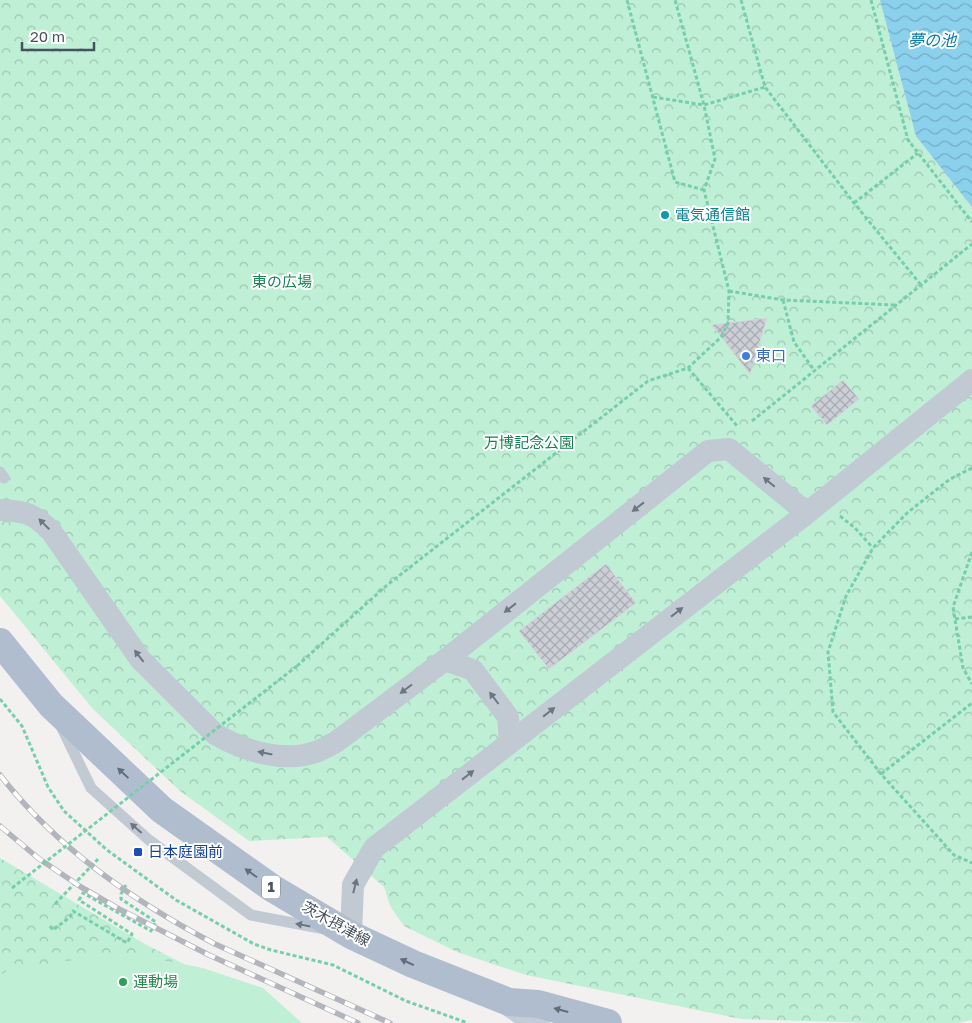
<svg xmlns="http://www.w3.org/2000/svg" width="972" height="1023" font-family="'Golos Text','Noto Sans JP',sans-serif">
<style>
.park{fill:url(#park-crowns)}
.garden{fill:#bff0d6}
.water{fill:url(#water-waves)}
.building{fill:url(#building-cross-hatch);stroke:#d4d6dc}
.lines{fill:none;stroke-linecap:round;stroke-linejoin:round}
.path{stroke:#76cfaa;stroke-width:3;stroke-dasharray:4 2.5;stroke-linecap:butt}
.service{stroke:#c1c9d2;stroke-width:11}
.minor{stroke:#c1c9d2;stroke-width:22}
.secondary{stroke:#c3ccd9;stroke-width:28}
.primary{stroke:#b0bdcf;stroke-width:28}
.rail-casing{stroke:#b2b5bb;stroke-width:5.5}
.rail{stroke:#fff;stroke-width:4;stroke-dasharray:11;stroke-linecap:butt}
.path-bridge{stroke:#76cfaa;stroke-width:3;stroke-dasharray:4 2.5;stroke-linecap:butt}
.oneway{fill:#6c7681}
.oneway2{fill:#626d7a}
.culture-dot{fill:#0f9aa8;stroke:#fff;stroke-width:2}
.shop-dot{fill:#3f7fe0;stroke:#fff;stroke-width:2}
.transit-dot{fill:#1a4fb4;stroke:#fff;stroke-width:2}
.leisure-dot{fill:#2e9e5b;stroke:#fff;stroke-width:2}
.labels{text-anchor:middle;stroke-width:4;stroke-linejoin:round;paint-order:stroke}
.shield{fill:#fff;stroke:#7f868e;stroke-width:1}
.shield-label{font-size:14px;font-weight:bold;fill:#48525e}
.culture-label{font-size:15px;fill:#0d838f;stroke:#fff;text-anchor:start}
.park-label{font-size:15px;fill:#168355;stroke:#fff}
.shop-label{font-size:15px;fill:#366cbe;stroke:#fff;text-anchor:start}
.transit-label{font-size:15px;fill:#164399;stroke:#fff;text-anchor:start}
.street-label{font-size:15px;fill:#48525e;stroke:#fff}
.leisure-label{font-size:15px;fill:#27864d;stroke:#fff;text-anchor:start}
.water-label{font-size:16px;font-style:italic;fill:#0a7aa7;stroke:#fff}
</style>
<defs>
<pattern id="park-crowns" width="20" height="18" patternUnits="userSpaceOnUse" patternTransform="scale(1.25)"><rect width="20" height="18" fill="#bff0d6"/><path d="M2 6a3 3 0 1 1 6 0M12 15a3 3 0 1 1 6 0" fill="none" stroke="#9dc5b1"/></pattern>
<pattern id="water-waves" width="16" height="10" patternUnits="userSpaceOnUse" patternTransform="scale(1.25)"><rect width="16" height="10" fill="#8bd1ee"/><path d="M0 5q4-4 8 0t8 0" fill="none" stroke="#74acc4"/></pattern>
<pattern id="building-cross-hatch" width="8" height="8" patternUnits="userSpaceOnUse" patternTransform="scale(1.25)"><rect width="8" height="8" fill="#cccfd6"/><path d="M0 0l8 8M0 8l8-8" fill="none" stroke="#a8abb1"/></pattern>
</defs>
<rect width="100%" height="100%" fill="#f3f1f0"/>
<path class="park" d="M 0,0 L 972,0 L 972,1020 L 958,1023 L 873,1023 L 741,1019 L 526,975 L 457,952 L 404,926 L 390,906 L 384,887 L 327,837 L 249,841 L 180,791 L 93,709 L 0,596 Z
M 0,858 L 143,943 L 299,1023 L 0,1023 Z"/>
<path class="garden" d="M 125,953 L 203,968 L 263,988 L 302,1023 L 0,1023 L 0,976 L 9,969 Z"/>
<path class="water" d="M 880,0 L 972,0 L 972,207 L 916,136 Z"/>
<path class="building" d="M 767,318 L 750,374 L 712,325 Z
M 843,380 L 859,399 L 827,425 L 811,406 Z
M 606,564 L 636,603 L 549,669 L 519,631 Z"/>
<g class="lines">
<path class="path" d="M 627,0 L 675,182 L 704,190
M 741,0 L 765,87 L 854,203 L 921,285
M 871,0 L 908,140 L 972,222
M 653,97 L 704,105 L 765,87
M 854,203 L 918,153
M 729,291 L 783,300 L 895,305
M 783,300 L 794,342 L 814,370
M 688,368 L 738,427
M 752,421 L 972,244
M 972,468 L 950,479 L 907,513 L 873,548 L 846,596 L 828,652 L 833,712 L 881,774 L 954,855 L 972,863
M 840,516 L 855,528 L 873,548
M 972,552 L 953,607 L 963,668 L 972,684
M 955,619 L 972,617
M 297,666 L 386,586 L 648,381 L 688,368 L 721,337 L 728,323 L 729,291 L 704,190 L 715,159 L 704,105 L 675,0
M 0,699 L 22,726 L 48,787 L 64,811 L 107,850 L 176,900 L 254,944 L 271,950 L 333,965 L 406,1001 L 468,1023
M 881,774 L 972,703
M 55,904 L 98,859
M 50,926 L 53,930 L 70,917 L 73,911 L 127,943 L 132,934 L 79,900 L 83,893 L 151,931 L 156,922 L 121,899 L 121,894 L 127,883"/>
<path class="service" d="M 0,472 L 4,478
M 61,726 L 91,788 L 149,840 L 251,915 L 325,929"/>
<path class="minor" d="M 0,510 C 25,511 33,513 51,531 L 140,659 L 215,734 C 244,751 285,764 318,751 C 324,749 330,745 336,742 L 445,660 L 708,451 L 729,449 L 807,513
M 445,660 L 473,670 L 508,717 L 510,741
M 351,935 L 353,885 L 374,848 L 807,513 L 972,380"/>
<path class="secondary" d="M 509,1002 L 532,1018 L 536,1023"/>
<path class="primary" d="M 0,642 L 51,705 L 162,810 L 272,888 L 351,935 L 413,964 L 509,1002 L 538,1004 L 608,1023"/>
<g class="rail-casing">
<path id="rail" d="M 0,775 C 57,848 133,901 215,944 L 390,1023
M 0,826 L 38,858 L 81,887 L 119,909 L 209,955 L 358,1023"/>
</g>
<use href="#rail" class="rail"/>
<path class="path-bridge" d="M 12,888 L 297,666"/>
</g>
<defs><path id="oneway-solid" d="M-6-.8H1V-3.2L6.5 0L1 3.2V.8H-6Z" transform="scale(1.25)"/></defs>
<g class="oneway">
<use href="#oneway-solid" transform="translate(769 482) rotate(-140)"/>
<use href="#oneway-solid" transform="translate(638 507) rotate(142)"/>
<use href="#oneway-solid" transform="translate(44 524) rotate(-135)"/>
<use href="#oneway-solid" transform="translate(510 608) rotate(142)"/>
<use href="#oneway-solid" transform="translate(677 612) rotate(-38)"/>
<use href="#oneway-solid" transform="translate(139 656) rotate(-128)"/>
<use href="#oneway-solid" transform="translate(406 689) rotate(143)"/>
<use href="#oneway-solid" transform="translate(494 698) rotate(-127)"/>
<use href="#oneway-solid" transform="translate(549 712) rotate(-38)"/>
<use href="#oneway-solid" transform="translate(265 753) rotate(-169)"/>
<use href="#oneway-solid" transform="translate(468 775) rotate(-38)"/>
<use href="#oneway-solid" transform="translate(136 828) rotate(-139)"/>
<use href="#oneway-solid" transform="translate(355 886) rotate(-76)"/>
<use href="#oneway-solid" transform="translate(303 925) rotate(-169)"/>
</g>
<g class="oneway2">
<use href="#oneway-solid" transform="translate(123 773) rotate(-137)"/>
<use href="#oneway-solid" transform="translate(251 873) rotate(-145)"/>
<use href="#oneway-solid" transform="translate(407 962) rotate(-155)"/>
<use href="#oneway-solid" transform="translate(561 1010) rotate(-165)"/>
</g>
<circle class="culture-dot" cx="665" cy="215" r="5"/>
<circle class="shop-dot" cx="746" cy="356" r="5"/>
<rect class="transit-dot" x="133" y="847" width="10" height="10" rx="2.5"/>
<circle class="leisure-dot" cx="123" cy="982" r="5"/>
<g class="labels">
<rect class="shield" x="262" y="875.5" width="18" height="23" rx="4"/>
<g class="shield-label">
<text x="271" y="892">1</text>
</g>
<g class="culture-label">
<text x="675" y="220">電気通信館</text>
</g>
<g class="park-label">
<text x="282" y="287">東の広場</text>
<text x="529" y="448">万博記念公園</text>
</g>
<g class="shop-label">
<text x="756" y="361">東口</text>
</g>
<g class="transit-label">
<text x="148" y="857">日本庭園前</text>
</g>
<g class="street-label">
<text transform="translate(336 924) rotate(29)" y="5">茨木摂津線</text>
</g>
<g class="leisure-label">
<text x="133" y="987">運動場</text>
</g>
<g class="water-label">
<text x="932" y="46">夢の池</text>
</g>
</g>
<path d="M22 42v8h72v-8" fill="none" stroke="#48525e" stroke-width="2.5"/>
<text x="30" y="42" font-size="15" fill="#48525e" stroke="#ffffff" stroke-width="4" paint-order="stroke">20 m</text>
</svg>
